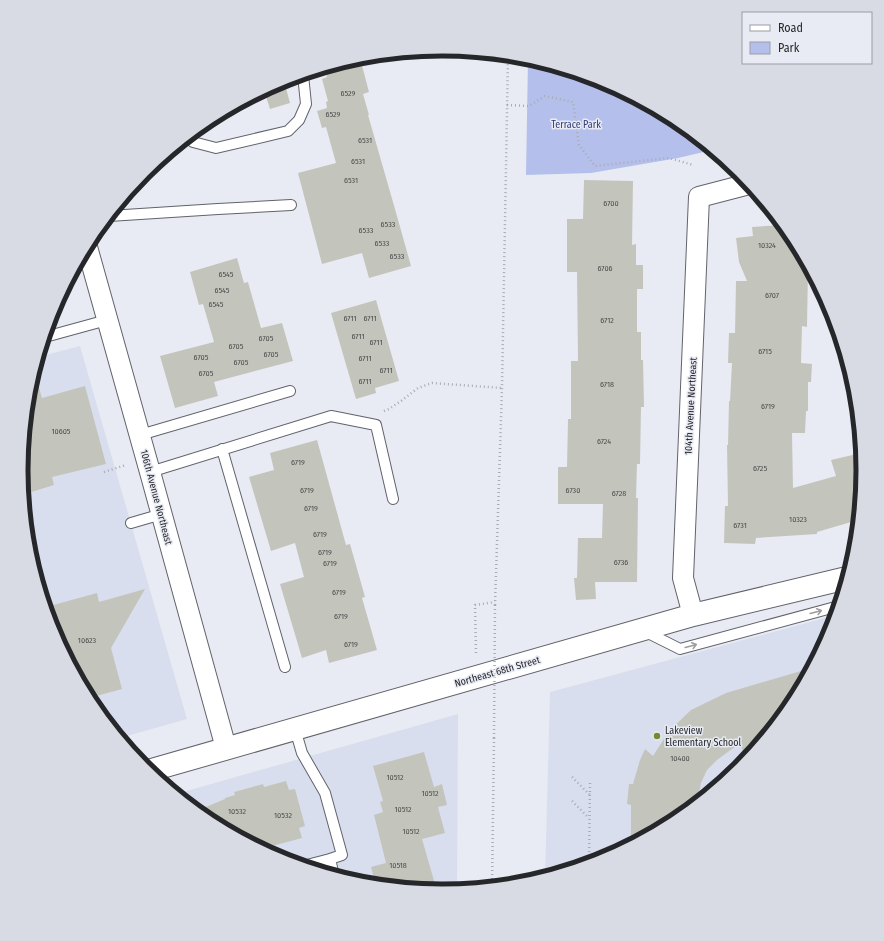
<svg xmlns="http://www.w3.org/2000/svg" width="884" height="941" font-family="'Fira Sans Condensed',sans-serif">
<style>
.built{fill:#d9deee}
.green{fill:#b4c0eb}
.building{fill:#c3c5bc}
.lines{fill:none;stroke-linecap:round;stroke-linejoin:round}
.service-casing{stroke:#61636b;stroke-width:12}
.minor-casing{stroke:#61636b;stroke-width:22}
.secondary-casing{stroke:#61636b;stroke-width:24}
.path{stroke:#a9abb2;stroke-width:2.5;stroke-dasharray:1 3;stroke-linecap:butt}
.service{stroke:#fff;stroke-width:10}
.minor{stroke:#fff;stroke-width:20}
.secondary{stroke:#fff;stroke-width:22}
.path-bridge{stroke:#a9abb2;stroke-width:2.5;stroke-dasharray:1 3;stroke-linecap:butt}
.oneway{stroke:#9d9e9f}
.poi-dot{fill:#778837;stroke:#e8ebf4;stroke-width:1.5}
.labels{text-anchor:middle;stroke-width:3;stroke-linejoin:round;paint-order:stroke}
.number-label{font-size:8px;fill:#4d4e4e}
.park-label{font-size:10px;fill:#303a73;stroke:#e8ebf4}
.street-label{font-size:10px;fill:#26272a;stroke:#e8ebf4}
.poi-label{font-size:10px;fill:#26272a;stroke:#e8ebf4;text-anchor:start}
.rim{fill:none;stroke:#26272a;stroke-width:5}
</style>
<rect width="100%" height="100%" fill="#e8ebf4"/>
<path class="built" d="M 80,346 L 187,719 L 120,738 L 92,704 L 53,631 L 29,552 L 21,470 L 29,388 L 38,357 Z
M 836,615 L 831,632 L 792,705 L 740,768 L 676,821 L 603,860 L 545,877 L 550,692 Z
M 458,714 L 457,890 L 442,891 L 360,883 L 281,859 L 208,820 L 176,794 Z"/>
<path class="green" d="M 528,59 L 603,82 L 676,121 L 712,150 L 678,158 L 591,173 L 526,175 Z"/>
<path class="building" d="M 360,58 L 369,92 L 363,94 L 369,115 L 368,115 L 395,209 L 411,266 L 369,278 L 362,253 L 322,264 L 298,173 L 336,163 L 326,127 L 322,128 L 317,111 L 327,108 L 326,102 L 328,101 L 322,79 L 327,77 L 324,68 Z
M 281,81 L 284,81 L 290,103 L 270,109 L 264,90 Z
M 584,180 L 633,181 L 632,245 L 636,244 L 636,265 L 643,265 L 643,289 L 637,289 L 637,332 L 641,332 L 641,360 L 643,360 L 644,407 L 641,407 L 640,464 L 637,464 L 636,498 L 638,498 L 637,582 L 595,582 L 596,599 L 576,600 L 574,578 L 577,578 L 578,538 L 602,538 L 603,504 L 558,504 L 558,467 L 567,467 L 568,419 L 571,419 L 571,361 L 578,361 L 577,272 L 567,272 L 567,219 L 583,219 Z
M 782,225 L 792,237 L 808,267 L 807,327 L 802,326 L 801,363 L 812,364 L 811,382 L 808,382 L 808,411 L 806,411 L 805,433 L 792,433 L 793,488 L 836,476 L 831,460 L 861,453 L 863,471 L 858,520 L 817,532 L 817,534 L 756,538 L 755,544 L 724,543 L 725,506 L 728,506 L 727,445 L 728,445 L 729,401 L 730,401 L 732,363 L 728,363 L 729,333 L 735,333 L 736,281 L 747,281 L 739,262 L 736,238 L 753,236 L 752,227 Z
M 237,258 L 244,283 L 248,282 L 261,328 L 282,323 L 293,361 L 214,382 L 218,396 L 175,408 L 160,356 L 214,342 L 203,304 L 199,305 L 190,272 Z
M 376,300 L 399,381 L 375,388 L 376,393 L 356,399 L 331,313 Z
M 34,371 L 42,398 L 85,386 L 106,464 L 52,477 L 54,485 L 25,494 L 22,483 L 21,470 L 29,388 Z
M 317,440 L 346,545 L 350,544 L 365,597 L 362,598 L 377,650 L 329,663 L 326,650 L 302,658 L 280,584 L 304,577 L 295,543 L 271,551 L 249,477 L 274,470 L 270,453 Z
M 145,589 L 111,648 L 122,689 L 89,698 L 53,631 L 46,607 L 97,593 L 99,602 Z
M 811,668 L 792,705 L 746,761 L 740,743 L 717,760 L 707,770 L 701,783 L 697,803 L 676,821 L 631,845 L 631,805 L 627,804 L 629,784 L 633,784 L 640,760 L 645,749 L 653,756 L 669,731 L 691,710 L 726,693 Z
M 424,752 L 434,787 L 442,784 L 447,805 L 438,807 L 445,833 L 422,839 L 437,891 L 376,885 L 371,867 L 386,863 L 374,815 L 383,812 L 380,802 L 383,801 L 373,766 Z
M 286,781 L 289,790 L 295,789 L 305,826 L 299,828 L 302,838 L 261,849 L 208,820 L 196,811 L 225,799 L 225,798 L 235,795 L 234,792 L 263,784 L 264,787 Z"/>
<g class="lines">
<g class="service-casing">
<path id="service" d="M 188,137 L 193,142 L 216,148 L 288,131 L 299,120 L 306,104 L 303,75
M 109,216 L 218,209 L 291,205
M 45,337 L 107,320
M 140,435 L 290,391
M 222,449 L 285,667
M 150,472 L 331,416 L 376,425 L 393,499
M 131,523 L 162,514
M 644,631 L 680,649 L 839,606
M 295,729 L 302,753 L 325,793 L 342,855 L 330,859 L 334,876
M 303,866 L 330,859"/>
</g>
<g class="minor-casing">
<path id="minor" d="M 87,247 L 150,472 L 226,748
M 693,615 L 683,578 L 699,197 L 749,184"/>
</g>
<g class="secondary-casing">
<path id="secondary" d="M 148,771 L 693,615 L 847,578"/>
</g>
<path class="path" d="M 507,105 L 529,106 L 545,96 L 573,102 L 579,145 L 595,166 L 669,158 L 693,165
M 384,411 L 389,409 L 401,401 L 418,388 L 432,383 L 502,388
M 104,472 L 126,465
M 495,605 L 502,388 L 508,56
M 476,653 L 475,605 L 495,602
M 572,777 L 590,795
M 572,801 L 589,818
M 589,864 L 590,783
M 492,887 L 494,738"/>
<use href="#service" class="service"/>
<use href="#minor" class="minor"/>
<use href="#secondary" class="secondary"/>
<path class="path-bridge" d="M 494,738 L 495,605"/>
</g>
<defs><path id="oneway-shaft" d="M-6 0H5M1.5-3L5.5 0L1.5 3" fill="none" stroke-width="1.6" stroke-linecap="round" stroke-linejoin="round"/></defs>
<g class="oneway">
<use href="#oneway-shaft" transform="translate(816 612) rotate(-15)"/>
<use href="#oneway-shaft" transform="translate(691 646) rotate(-15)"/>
</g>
<circle class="poi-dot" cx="657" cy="736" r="4"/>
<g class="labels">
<g class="number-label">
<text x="348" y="96">6529</text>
<text x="333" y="117">6529</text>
<text x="365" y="143">6531</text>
<text x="358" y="164">6531</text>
<text x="351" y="183">6531</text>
<text x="611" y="206">6700</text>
<text x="388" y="227">6533</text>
<text x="366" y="233">6533</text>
<text x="382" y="246">6533</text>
<text x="767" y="248">10324</text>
<text x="397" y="259">6533</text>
<text x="605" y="271">6706</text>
<text x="226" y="277">6545</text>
<text x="222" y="293">6545</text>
<text x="772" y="298">6707</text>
<text x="216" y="307">6545</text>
<text x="350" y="321">6711</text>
<text x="370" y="321">6711</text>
<text x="607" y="323">6712</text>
<text x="358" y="339">6711</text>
<text x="266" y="341">6705</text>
<text x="376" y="345">6711</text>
<text x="236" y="349">6705</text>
<text x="765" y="354">6715</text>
<text x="271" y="357">6705</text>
<text x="201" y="360">6705</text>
<text x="365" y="361">6711</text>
<text x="241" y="365">6705</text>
<text x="386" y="373">6711</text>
<text x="206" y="376">6705</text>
<text x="365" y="384">6711</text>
<text x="607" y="387">6718</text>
<text x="768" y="409">6719</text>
<text x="61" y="434">10605</text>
<text x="604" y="444">6724</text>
<text x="298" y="465">6719</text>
<text x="760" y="471">6725</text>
<text x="307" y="493">6719</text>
<text x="573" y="493">6730</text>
<text x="619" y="496">6728</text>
<text x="311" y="511">6719</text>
<text x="798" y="522">10323</text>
<text x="740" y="528">6731</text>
<text x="320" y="537">6719</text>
<text x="325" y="555">6719</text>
<text x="621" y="565">6736</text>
<text x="330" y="566">6719</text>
<text x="339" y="595">6719</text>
<text x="341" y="619">6719</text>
<text x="87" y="643">10623</text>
<text x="351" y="647">6719</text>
<text x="680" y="761">10400</text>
<text x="395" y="780">10512</text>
<text x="430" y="796">10512</text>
<text x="403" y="812">10512</text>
<text x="237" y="814">10532</text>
<text x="283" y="818">10532</text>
<text x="411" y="834">10512</text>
<text x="398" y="868">10518</text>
</g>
<g class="park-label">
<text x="576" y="128">Terrace Park</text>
</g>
<g class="street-label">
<text transform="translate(690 406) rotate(-87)" y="4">104th Avenue Northeast</text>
<text transform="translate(157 497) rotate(75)" y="4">106th Avenue Northeast</text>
<text transform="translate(497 671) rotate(-16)" y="4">Northeast 68th Street</text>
</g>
<g class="poi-label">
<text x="665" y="734">Lakeview<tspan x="665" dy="12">Elementary School</tspan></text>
</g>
</g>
<path d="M0 0H884V941H0ZM28 470a414 414 0 1 1 828 0a414 414 0 1 1-828 0Z" fill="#d8dbe4" fill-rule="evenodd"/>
<path class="rim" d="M28 470a414 414 0 1 1 828 0a414 414 0 1 1-828 0Z"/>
<rect x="742" y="12" width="130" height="52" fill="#e8ebf4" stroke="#9a9da3"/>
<rect x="750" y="25" width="20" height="6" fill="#ffffff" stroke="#9a9da3"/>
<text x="778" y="32" font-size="12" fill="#26272a">Road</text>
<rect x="750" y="42" width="20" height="12" fill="#b4c0eb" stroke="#9a9da3"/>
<text x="778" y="52" font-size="12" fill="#26272a">Park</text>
</svg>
